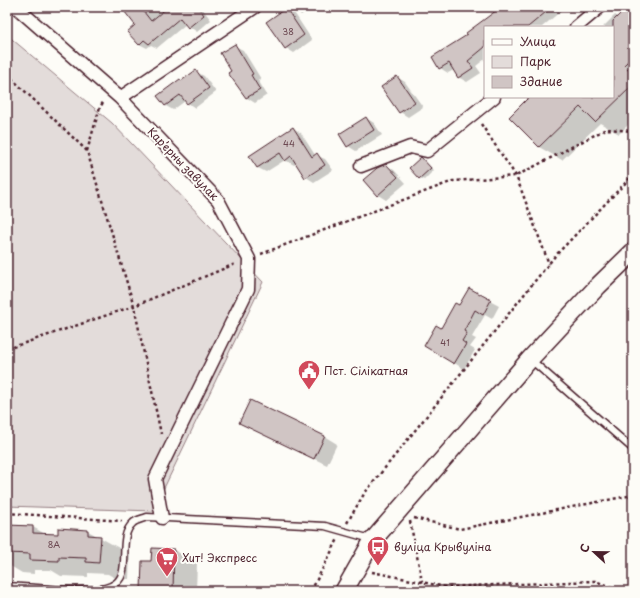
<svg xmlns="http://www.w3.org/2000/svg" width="640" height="598" font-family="'Playpen Sans',sans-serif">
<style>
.green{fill:#e3dcda;stroke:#967e82}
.shadow{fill:#0003}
.building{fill:#d0c5c4;stroke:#4a1f2b}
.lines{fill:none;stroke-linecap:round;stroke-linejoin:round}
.service-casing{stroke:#4a1f2b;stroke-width:9}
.minor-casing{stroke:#4a1f2b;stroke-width:15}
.secondary-casing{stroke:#4a1f2b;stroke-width:20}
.path{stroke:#4a1f2b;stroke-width:2.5;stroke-dasharray:3 3;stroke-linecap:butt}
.service{stroke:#fdfcf7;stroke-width:6}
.minor{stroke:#fdfcf7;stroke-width:12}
.secondary{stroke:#fdfcf7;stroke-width:17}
.labels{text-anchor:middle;stroke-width:4;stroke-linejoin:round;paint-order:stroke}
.number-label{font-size:9px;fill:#6c4851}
.street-label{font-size:11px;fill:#4a1f2b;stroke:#fdfcf7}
.poi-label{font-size:11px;fill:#4a1f2b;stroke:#fdfcf7;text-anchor:start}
</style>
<rect width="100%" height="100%" fill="#fdfcf7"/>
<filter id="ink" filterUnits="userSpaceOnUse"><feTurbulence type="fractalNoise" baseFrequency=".025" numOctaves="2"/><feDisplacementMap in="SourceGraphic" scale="8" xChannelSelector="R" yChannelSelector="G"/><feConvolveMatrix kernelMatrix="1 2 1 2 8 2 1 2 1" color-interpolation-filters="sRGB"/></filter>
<g filter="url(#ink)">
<path class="green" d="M 7,35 L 112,123 L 263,282 L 153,511 L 7,506 Z"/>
<path class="shadow" d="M 124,7 L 157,7 L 160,11 L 164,7 L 201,7 L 211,20 L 197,32 L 186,24 L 157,48 L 151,45 L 147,48 L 139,44 L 138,23 Z
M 294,7 L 312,7 L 301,15 Z
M 510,7 L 558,7 L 561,11 L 542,27 L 485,27 L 485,59 L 476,66 L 481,73 L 467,82 L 458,77 L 454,70 L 448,73 L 440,68 L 433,57 Z
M 628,7 L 633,7 L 633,120 L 619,134 L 600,123 L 562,160 L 539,147 L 530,97 L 613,97 L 613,27 L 603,27 L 615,15 L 618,17 Z
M 286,9 L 295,14 L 312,40 L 294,53 L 286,48 Z
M 235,46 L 243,50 L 261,79 L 258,80 L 267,95 L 255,103 L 247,98 L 229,73 L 232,71 Z
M 196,72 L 204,76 L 216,92 L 195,108 L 185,101 L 173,110 L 166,106 L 158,96 L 180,80 L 183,82 Z
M 397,77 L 405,82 L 423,107 L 408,117 L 400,112 L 383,87 Z
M 366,118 L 374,123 L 382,135 L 356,151 L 348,146 Z
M 293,128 L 301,133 L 315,155 L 325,159 L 333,170 L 314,182 L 306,177 L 297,163 L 294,165 L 285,160 L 266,172 L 258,168 L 251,157 Z
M 421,158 L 434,170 L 424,180 L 420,178 Z
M 386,165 L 394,170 L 406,183 L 386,200 L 378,195 L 364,181 Z
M 469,290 L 499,306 L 492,319 L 485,315 L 472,337 L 476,339 L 470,347 L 475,350 L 464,369 L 425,345 L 460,307 Z
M 240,423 L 324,436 L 337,444 L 327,465 Z
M 7,526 L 33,527 L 45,534 L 59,535 L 88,531 L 130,554 L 129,579 L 117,579 L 108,574 L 88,573 L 88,577 L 61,576 L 51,570 L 34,570 L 34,574 L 22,573 L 7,564 Z
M 174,550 L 197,563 L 196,591 L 145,591 L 142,589 L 152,562 Z"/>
<path class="building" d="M 121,7 L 140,7 L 151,21 L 168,7 L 198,7 L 204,15 L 188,28 L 180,18 L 149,44 L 144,40 L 139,45 L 127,32 L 135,25 Z
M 501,7 L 552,7 L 528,27 L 485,27 L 485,47 L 468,61 L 473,68 L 458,78 L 449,63 L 439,69 L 432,57 L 467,35 L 466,33 Z
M 627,7 L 633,7 L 633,56 L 624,65 L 633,74 L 633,85 L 595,122 L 580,107 L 539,147 L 509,117 L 529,97 L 613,97 L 613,21 Z
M 286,8 L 304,35 L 285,49 L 266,22 Z
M 235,44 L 253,74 L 251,75 L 260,90 L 246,98 L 228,73 L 231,71 L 220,53 Z
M 196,70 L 209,88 L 187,104 L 180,95 L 165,106 L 157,96 L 180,79 L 181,81 Z
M 397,76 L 415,102 L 399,113 L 381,87 Z
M 366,117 L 374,130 L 347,147 L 339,134 Z
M 293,127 L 312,157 L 317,153 L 325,165 L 305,178 L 291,156 L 285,161 L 280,153 L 257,168 L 249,156 Z
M 421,157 L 431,168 L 419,179 L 409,168 Z
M 386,164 L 398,177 L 377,196 L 363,180 L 377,168 Z
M 469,288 L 491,300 L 483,315 L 475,310 L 464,331 L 467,333 L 462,341 L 466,344 L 454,364 L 424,346 L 436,325 L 441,328 L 455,303 L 459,305 Z
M 250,400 L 325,436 L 314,459 L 239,423 Z
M 7,525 L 33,526 L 33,533 L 58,534 L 58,528 L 88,530 L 88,535 L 101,536 L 99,563 L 86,562 L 86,558 L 59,557 L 59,561 L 30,560 L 30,554 L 7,553 Z
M 152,548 L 174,549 L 173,591 L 141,590 L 142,561 L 151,561 Z"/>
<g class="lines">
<g class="service-casing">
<path id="service" d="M 530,359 L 633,449
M 7,586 C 32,587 91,595 111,586 C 135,576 115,539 133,523 C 136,520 142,519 147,517 L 325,526 L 371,539"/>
</g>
<g class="minor-casing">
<path id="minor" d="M 16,7 L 120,98 L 218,200 L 249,259 L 248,289 L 155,479 L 162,518
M 576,27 L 600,7
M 120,98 L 255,7
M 361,166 L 410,147 L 427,151 L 494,97"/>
</g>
<g class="secondary-casing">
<path id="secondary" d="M 344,591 L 373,540 L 530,359 L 598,286 L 633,252"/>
</g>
<path class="path" d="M 7,74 L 87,151 L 134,306 L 161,434
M 481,124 L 516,176 L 549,264
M 87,151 L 100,107 L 104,101
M 261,254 L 453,181 L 516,176 L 606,129 L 633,131
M 7,349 L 134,306 L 235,264
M 7,513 L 122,521
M 414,518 L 460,529 L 633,495
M 410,521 L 424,591
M 347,523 L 364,494 L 555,256 L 633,175
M 372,572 L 446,587 L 595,581 L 622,591
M 311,591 L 338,539"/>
<use href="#service" class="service"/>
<use href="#minor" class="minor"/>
<use href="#secondary" class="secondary"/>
</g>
</g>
<defs>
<g id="civic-pin" transform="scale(1.15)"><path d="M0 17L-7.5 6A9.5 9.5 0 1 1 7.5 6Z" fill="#d1495b" stroke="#fdfcf7"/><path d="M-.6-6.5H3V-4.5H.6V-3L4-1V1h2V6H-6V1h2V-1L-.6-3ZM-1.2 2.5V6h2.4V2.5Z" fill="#fff"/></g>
<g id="bus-pin" transform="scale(1.15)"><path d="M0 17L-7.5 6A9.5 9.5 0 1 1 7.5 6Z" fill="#d1495b" stroke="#fdfcf7"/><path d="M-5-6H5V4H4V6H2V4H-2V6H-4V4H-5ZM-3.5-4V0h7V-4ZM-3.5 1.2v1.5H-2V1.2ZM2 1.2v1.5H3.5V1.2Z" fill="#fff"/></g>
<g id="supermarket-pin" transform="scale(1.15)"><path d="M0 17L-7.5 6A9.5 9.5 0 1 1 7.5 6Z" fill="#d1495b" stroke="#fdfcf7"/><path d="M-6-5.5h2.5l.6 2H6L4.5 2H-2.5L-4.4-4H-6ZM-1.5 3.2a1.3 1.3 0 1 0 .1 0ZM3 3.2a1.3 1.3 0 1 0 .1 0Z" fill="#fff"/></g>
</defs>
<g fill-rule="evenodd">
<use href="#civic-pin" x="309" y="371"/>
<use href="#bus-pin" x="378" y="547"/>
<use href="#supermarket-pin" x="167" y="558"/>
</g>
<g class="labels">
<g class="number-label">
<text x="288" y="35">38</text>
<text x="289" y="147">44</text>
<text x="445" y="346">41</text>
<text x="54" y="548">8А</text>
</g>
<g class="street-label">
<text transform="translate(183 164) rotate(46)" y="4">Карʼерны завулак</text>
</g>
<g class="poi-label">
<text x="324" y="375">Пст. Сілікатная</text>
<text x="394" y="551">вуліца Крывуліна</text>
<text x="182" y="562">Хит! Экспресс</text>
</g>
</g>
<rect width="640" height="598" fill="none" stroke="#fdfcf7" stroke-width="24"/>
<rect x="12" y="12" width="616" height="574" fill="none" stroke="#4a1f2b" stroke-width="1.5" filter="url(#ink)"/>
<rect x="484" y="26" width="130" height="72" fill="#fdfcf7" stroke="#b5a4a5"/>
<rect x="492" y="39" width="20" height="6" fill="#fdfcf7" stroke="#b5a4a5"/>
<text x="520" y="46" font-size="12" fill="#4a1f2b">Улица</text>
<rect x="492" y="56" width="20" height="12" fill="#e3dcda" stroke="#b5a4a5"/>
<text x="520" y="66" font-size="12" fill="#4a1f2b">Парк</text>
<rect x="492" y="76" width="20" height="12" fill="#d0c5c4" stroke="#b5a4a5"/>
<text x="520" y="86" font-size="12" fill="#4a1f2b">Здание</text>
<g transform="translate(594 552) rotate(292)" stroke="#fdfcf7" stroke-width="3" paint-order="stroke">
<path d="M0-3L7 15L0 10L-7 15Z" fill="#4a1f2b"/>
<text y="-6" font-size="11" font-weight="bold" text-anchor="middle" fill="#4a1f2b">С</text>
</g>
</svg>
